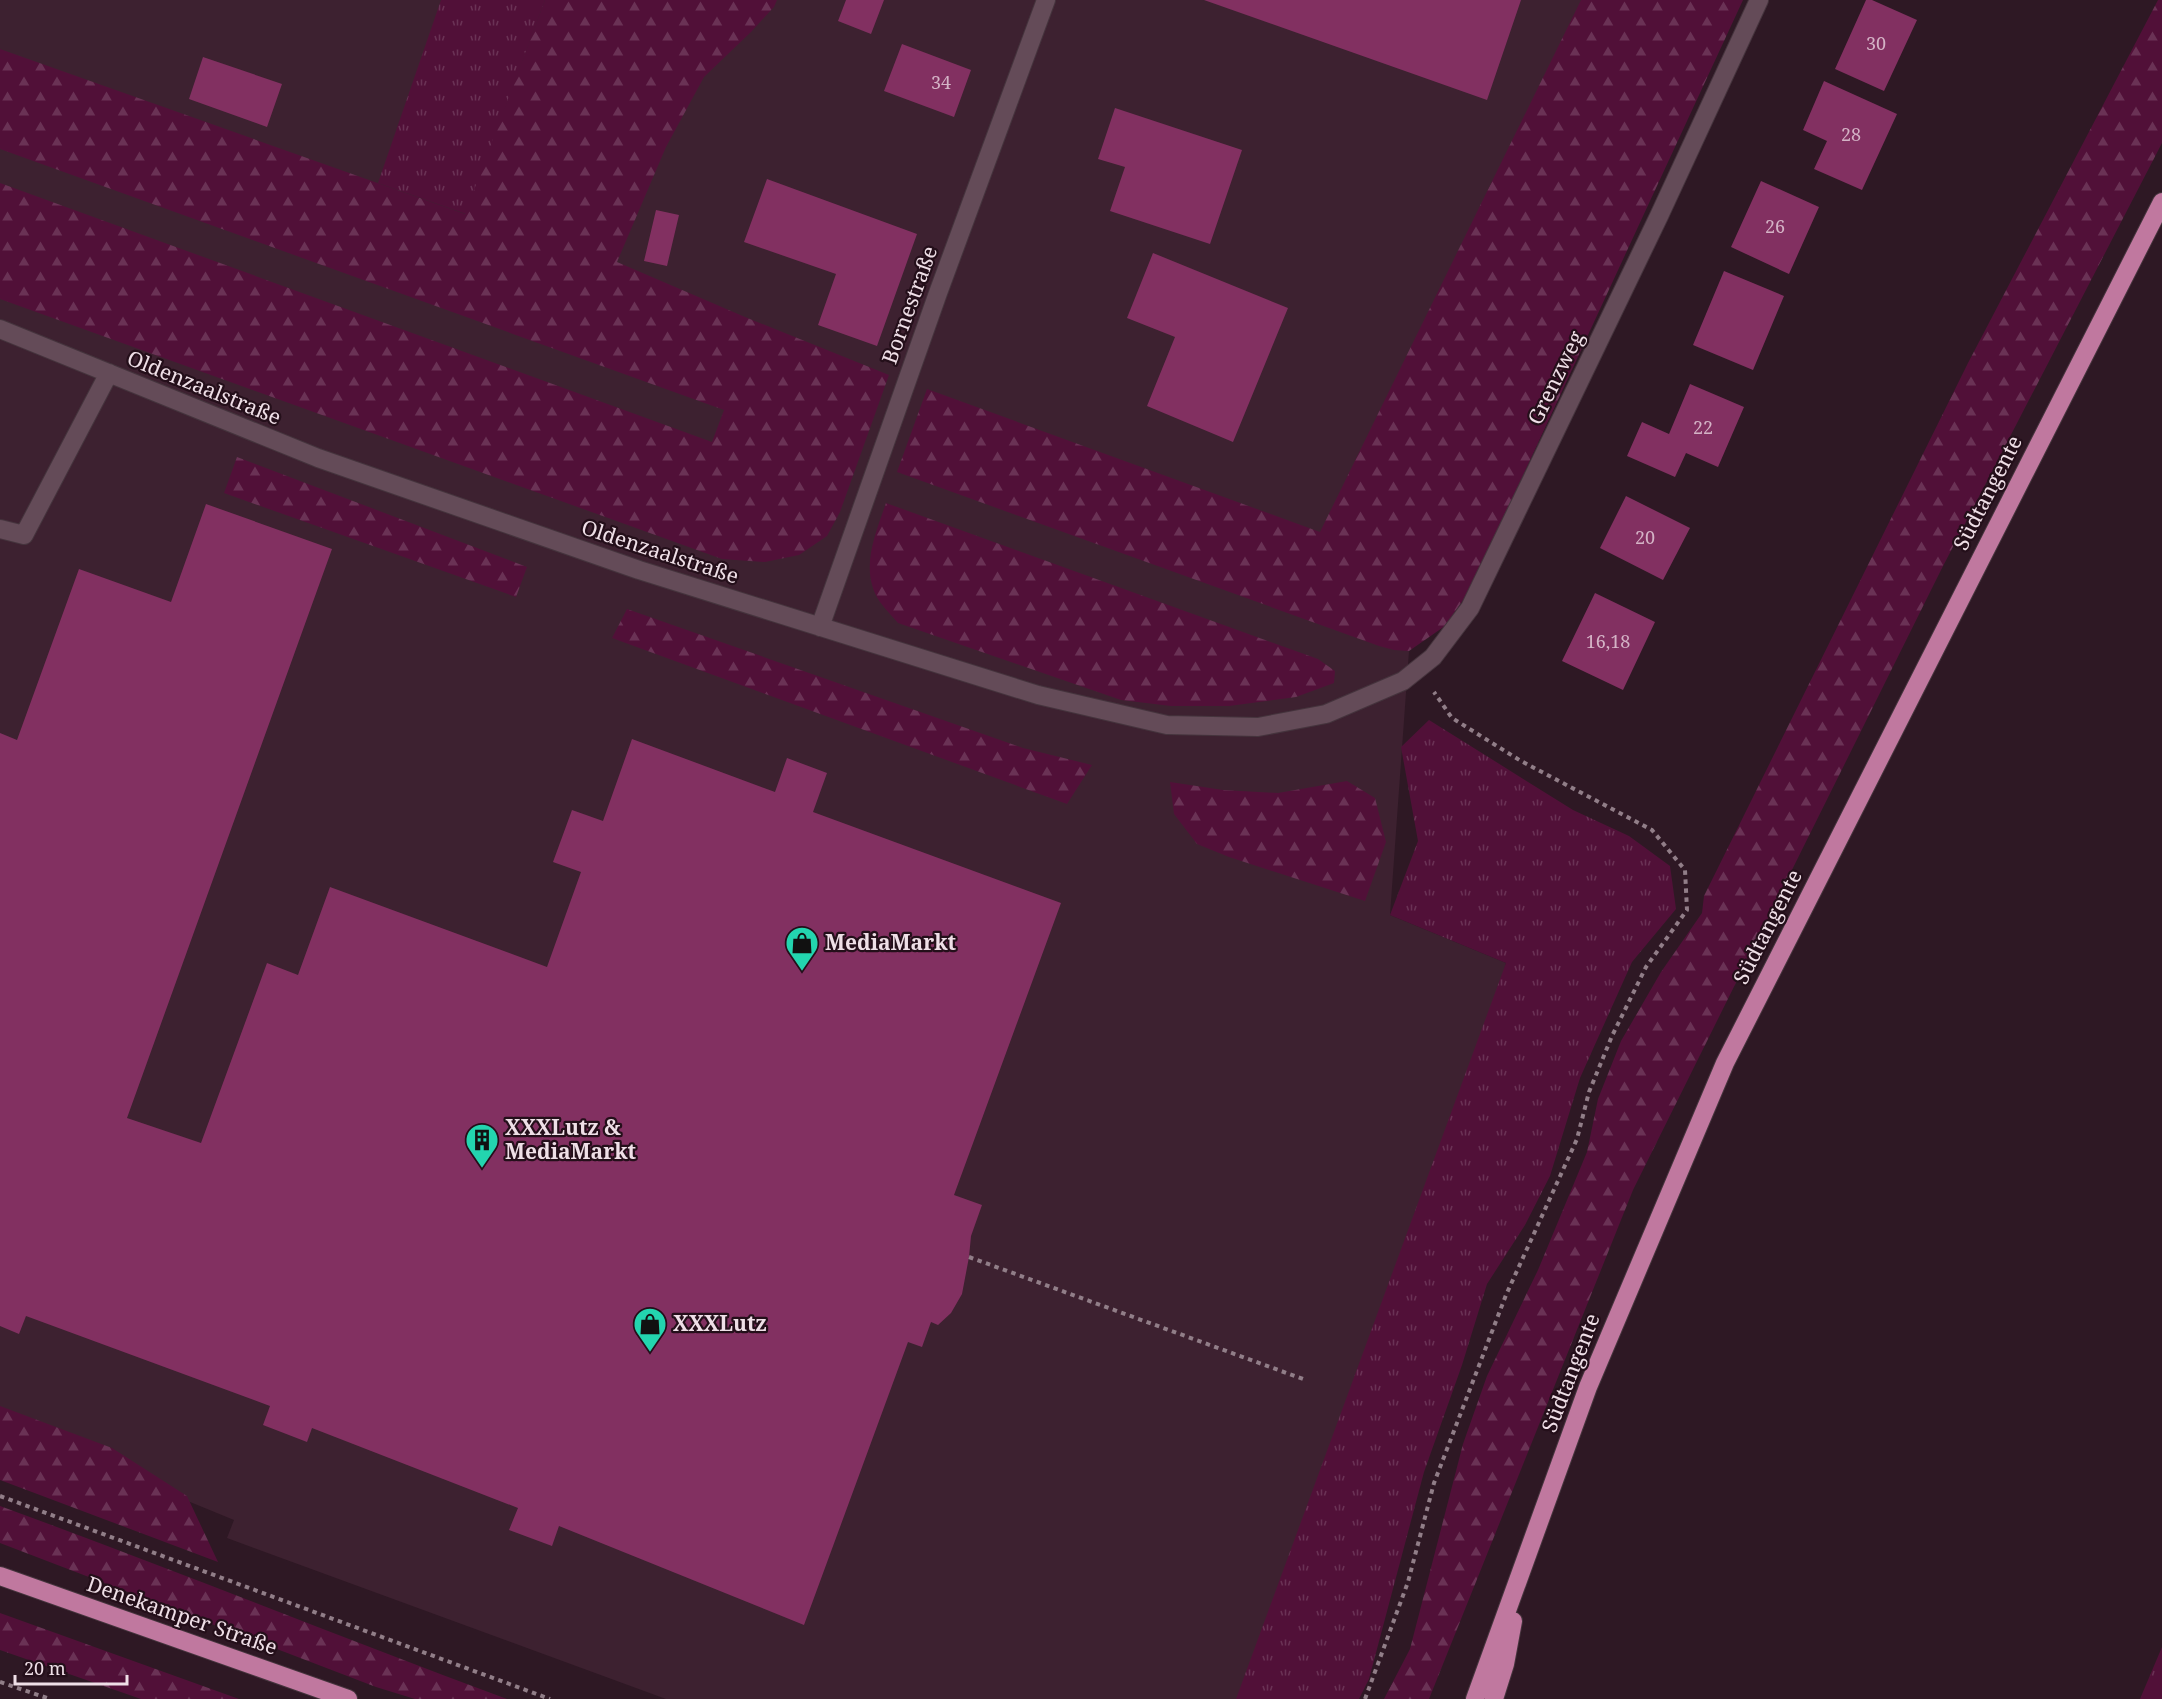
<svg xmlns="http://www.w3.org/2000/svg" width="2162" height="1699" font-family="'Noto Serif',serif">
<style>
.built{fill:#3d2130}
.grass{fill:url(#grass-tufts)}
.forest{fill:url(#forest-firs)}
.building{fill:#823061}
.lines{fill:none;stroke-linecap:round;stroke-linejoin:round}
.minor-casing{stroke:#45343d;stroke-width:20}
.major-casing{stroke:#45343d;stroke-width:20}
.path{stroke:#917e88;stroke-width:4;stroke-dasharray:4.5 4.5;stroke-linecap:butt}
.minor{stroke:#644b58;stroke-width:18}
.major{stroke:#c0789f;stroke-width:18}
.labels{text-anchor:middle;stroke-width:4.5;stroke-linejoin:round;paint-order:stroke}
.number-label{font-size:18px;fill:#d4b3c6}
.street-label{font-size:21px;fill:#efdfe7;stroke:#240f1a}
.poi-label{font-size:21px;font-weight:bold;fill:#efdfe7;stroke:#240f1a;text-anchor:start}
</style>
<defs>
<pattern id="grass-tufts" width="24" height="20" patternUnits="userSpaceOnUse" patternTransform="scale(1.5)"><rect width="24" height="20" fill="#511038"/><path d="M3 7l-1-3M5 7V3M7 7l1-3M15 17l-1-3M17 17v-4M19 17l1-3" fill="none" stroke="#6a3255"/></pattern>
<pattern id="forest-firs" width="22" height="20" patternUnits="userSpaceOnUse" patternTransform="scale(1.5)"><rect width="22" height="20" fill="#511038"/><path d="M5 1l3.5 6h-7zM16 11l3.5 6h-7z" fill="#6a3255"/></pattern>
</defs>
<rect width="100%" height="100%" fill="#2e1824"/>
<path class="built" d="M 0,0 L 1668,0 L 1409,651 L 1390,915 L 1506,963 L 1310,1699 L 666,1699 L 227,1538 L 234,1520 L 0,1424 Z"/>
<path class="grass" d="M 441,0 L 545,0 L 466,214 L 378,183 Z
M 1429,720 L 1573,810 L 1629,836 L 1670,866 L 1676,909 L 1632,962 L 1580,1078 L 1550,1176 L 1525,1225 L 1487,1284 L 1462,1365 L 1424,1472 L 1369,1679 L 1359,1699 L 1236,1699 L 1506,963 L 1390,915 L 1418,841 L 1401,747 Z
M 2162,1647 L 2162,1699 L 2140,1699 Z"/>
<path class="forest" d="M 545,0 L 777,0 L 774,7 L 751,32 L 704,77 L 666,147 L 617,262 L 745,317 L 889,375 L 840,512 L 827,536 L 799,555 L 765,562 L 722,559 L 0,299 L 0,183 L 712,442 L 724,410 L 0,149 L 0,49 L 465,214 Z
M 1581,0 L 1743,0 L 1470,590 L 1445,626 L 1409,651 L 1394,650 L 1379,646 L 897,472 L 927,389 L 1320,532 Z
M 2158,0 L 2162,0 L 2162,143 L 1941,570 L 1633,1190 L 1429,1699 L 1384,1699 L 1410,1649 L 1463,1444 L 1487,1376 L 1538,1270 L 1587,1152 L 1598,1099 L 1621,1041 L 1661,972 L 1702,913 L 1704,896 L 1968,363 Z
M 237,457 L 527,567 L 516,597 L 224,493 Z
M 886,503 L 1318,659 L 1335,671 L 1334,683 L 1296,697 L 1229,706 L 1171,706 L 1121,700 L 898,623 C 892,616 885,609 880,602 C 859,571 875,535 886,503 Z
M 627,609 L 1023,748 L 1092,765 L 1067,804 L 612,638 Z
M 1347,781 L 1375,798 L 1386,842 L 1365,901 L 1229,857 L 1197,844 L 1174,814 L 1170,782 L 1223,790 L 1278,793 Z
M 0,1406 L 112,1448 L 187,1496 L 218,1562 L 0,1480 Z
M 0,1506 C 170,1568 337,1636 507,1699 L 415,1699 L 376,1687 L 0,1543 Z
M 0,1613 L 239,1699 L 141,1699 L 0,1650 Z"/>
<path class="building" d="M 846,0 L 884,0 L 871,34 L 838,21 Z
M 1204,0 L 1521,0 L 1487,100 Z
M 1866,0 L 1872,0 L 1917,20 L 1884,91 L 1835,69 Z
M 902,44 L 971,70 L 954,117 L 884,91 Z
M 203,57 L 282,84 L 267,127 L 189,99 Z
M 1824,81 L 1897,114 L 1862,190 L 1814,169 L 1827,141 L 1803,130 Z
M 1115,108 L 1242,150 L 1210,244 L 1110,211 L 1125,167 L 1098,159 Z
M 767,179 L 917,234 L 877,346 L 818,325 L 836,274 L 744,242 Z
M 1761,181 L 1819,207 L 1789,274 L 1731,247 Z
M 656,210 L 679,215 L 667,266 L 644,261 Z
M 1153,253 L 1288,308 L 1233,442 L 1147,406 L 1175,337 L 1127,318 Z
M 1724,271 L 1784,296 L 1753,370 L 1693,345 Z
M 1690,384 L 1744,407 L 1718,467 L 1686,453 L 1675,477 L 1627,456 L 1642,422 L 1669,434 Z
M 1626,496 L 1690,528 L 1663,580 L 1600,548 Z
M 206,504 L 332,549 L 127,1118 L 201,1143 L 267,963 L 298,975 L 330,887 L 547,967 L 581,872 L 553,862 L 572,810 L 603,821 L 632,739 L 775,792 L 787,758 L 827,773 L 813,812 L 1061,903 L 954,1195 L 982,1205 L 971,1236 L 969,1257 L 962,1294 L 951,1313 L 938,1325 L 931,1322 L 922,1347 L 908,1342 L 804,1625 L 559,1526 L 552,1546 L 509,1530 L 518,1508 L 312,1428 L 307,1442 L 263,1425 L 270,1406 L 26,1316 L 19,1334 L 0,1326 L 0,733 L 17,740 L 79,569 L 171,602 Z
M 1595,593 L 1655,622 L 1623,690 L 1562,661 Z"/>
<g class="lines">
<g class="minor-casing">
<path id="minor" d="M 0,329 L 318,458 L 639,570 L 1038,695 L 1167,725 L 1258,727 L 1326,714 L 1403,681 L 1433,657 L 1470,608 L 1659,216 L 1759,0
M 0,529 L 24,535 L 109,373
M 820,627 L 938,293 L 1046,0"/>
</g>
<g class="major-casing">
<path id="major" d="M 0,1576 L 348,1699
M 1475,1699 L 1588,1387 L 1725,1063 L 2162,202
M 1494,1699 L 1505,1664 L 1513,1621"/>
</g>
<path class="path" d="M 969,1257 L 1303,1379
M 0,1496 L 550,1699
M 0,1682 L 50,1699
M 1365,1699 L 1408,1582 L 1434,1483 L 1506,1295 L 1577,1139 L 1589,1092 L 1612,1036 L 1646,967 L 1687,910 L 1685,870 L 1652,830 L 1521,761 L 1452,718 L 1434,692"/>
<use href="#minor" class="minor"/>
<use href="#major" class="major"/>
</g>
<defs>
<g id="shop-pin" transform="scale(1.725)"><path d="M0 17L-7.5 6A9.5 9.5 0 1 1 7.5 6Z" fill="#23d5af" stroke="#240f1a"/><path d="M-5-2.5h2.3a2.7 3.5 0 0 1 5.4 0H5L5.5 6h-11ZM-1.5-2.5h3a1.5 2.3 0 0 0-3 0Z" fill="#111"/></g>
<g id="building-pin" transform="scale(1.725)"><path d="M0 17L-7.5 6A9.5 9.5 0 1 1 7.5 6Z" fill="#23d5af" stroke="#240f1a"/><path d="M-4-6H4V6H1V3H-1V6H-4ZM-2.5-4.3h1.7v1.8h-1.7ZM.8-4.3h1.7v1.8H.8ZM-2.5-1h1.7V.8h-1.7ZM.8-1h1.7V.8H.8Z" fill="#111"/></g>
</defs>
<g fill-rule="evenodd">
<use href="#shop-pin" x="802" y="943"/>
<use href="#building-pin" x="482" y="1140"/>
<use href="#shop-pin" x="650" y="1324"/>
</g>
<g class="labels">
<g class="number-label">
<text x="1876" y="50">30</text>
<text x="941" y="89">34</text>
<text x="1851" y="141">28</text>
<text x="1775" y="233">26</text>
<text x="1703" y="434">22</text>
<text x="1645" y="544">20</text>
<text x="1608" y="648">16,18</text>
</g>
<g class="street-label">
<text transform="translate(910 305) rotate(-70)" y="7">Bornestraße</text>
<text transform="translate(1556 378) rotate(-64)" y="7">Grenzweg</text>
<text transform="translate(204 388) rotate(22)" y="7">Oldenzaalstraße</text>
<text transform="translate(1988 493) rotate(-63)" y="7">Südtangente</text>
<text transform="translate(660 552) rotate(18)" y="7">Oldenzaalstraße</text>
<text transform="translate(1768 927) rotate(-63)" y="7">Südtangente</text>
<text transform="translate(1571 1373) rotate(-69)" y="7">Südtangente</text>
<text transform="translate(182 1616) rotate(19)" y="7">Denekamper Straße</text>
</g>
<g class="poi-label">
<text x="825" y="950">MediaMarkt</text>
<text x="505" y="1135">XXXLutz &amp;<tspan x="505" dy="24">MediaMarkt</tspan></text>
<text x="673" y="1331">XXXLutz</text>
</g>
</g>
<path d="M15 1675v9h112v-9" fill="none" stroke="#efdfe7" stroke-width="3"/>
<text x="24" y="1675" font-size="18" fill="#efdfe7" stroke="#240f1a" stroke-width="4.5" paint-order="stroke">20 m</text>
</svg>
